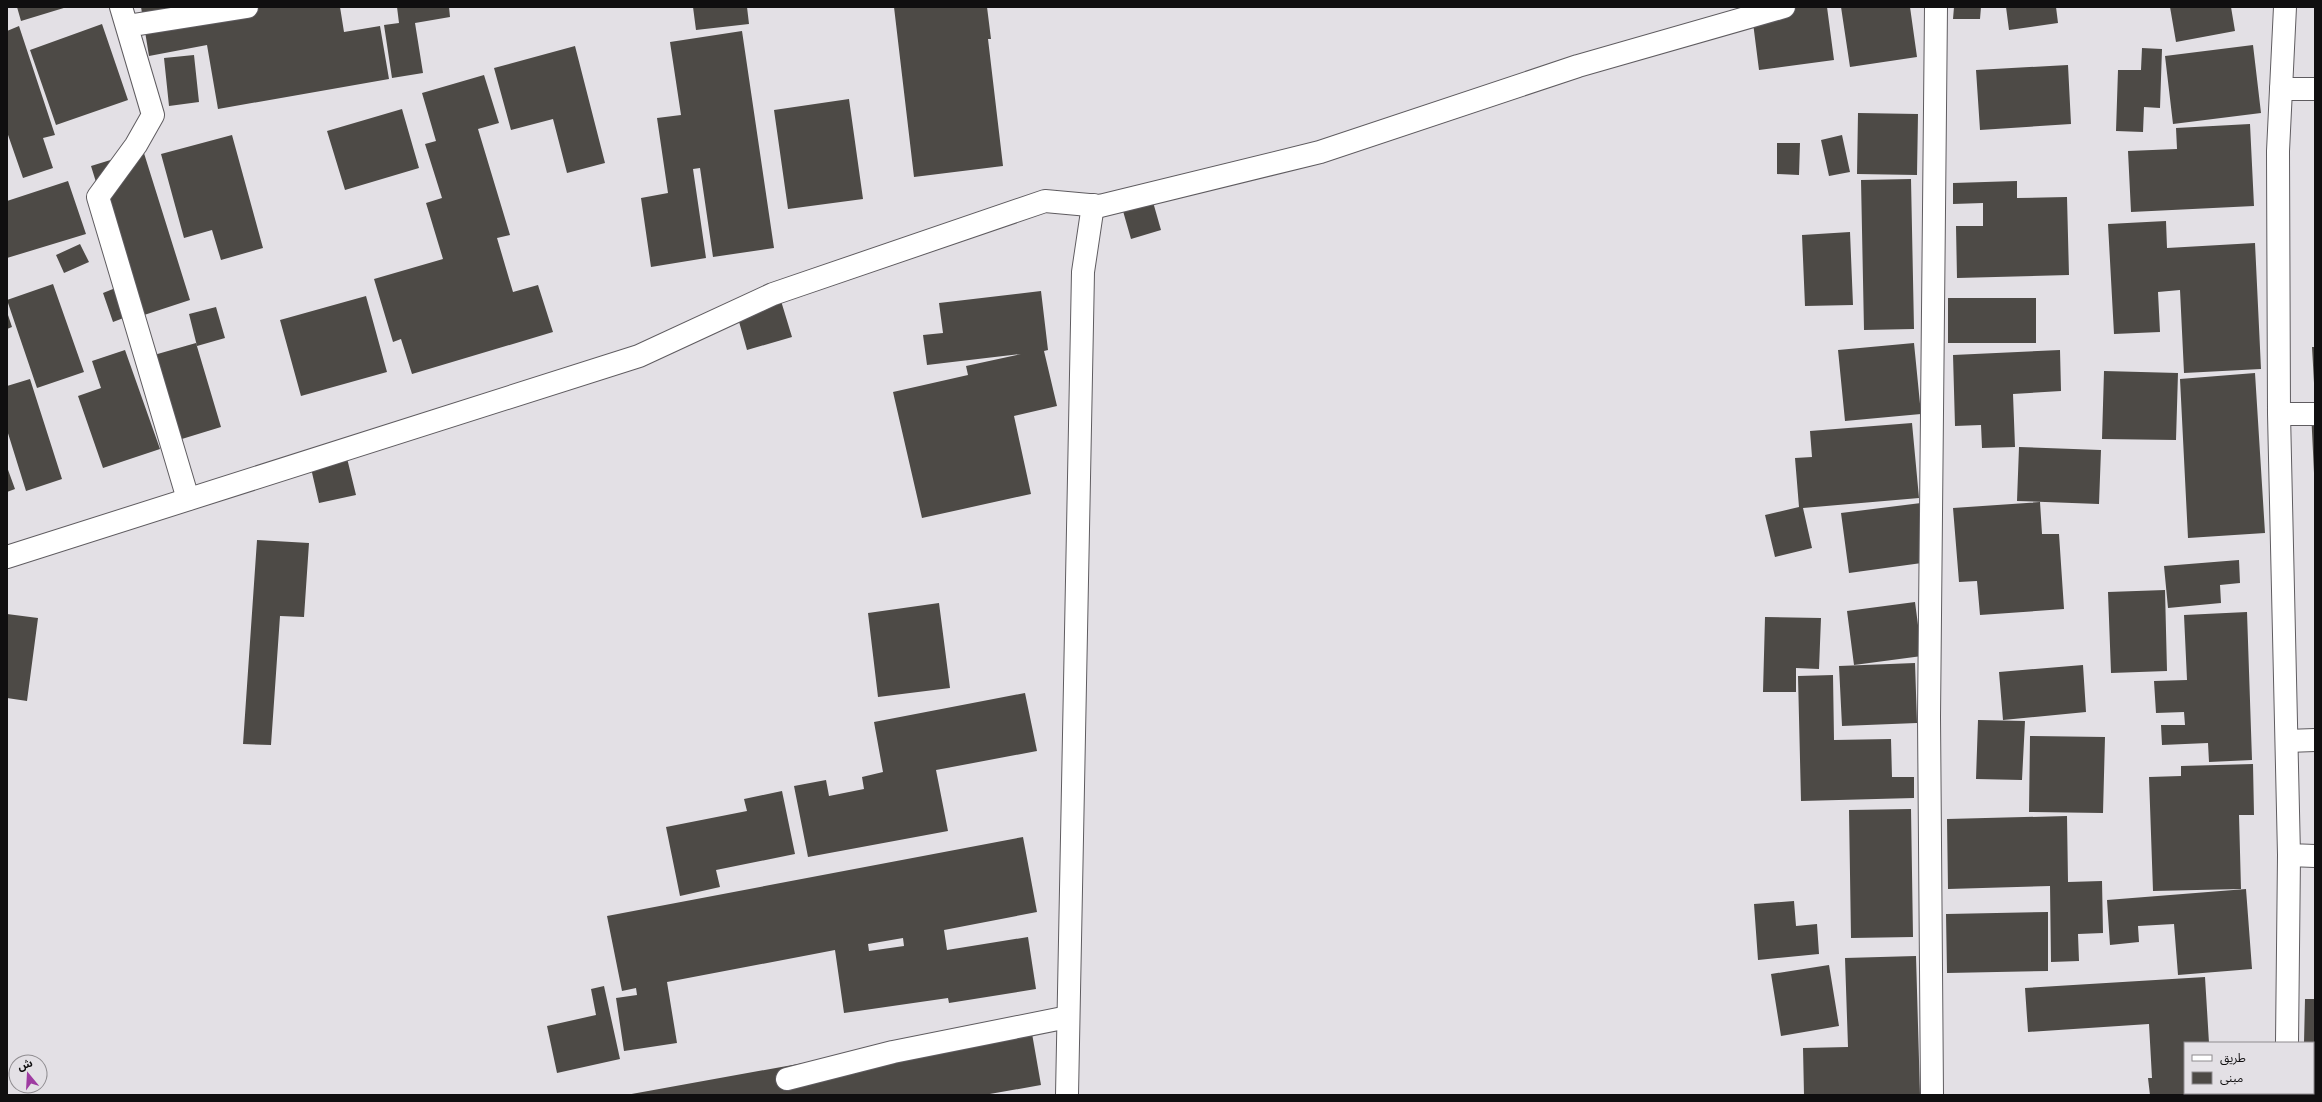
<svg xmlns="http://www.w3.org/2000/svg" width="2322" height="1102" font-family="'PT Sans','Noto Sans Arabic',sans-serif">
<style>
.building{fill:#4d4a46;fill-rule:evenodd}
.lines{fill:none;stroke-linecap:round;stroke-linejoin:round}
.lane-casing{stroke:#5f5c60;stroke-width:24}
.street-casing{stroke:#5f5c60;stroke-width:24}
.secondary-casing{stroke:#5f5c60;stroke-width:24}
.lane{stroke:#fff;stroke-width:22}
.street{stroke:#fff;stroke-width:22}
.secondary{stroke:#fff;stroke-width:22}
</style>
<rect width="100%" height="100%" fill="#e3e0e5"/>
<path class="building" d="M 17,7 L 67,7 L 21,21 Z
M 141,7 L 340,7 L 344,32 L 380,26 L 389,79 L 218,109 L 207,45 L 149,56 Z
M 397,7 L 449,7 L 450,17 L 415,23 L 423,73 L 392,78 L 384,25 L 399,23 Z
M 693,7 L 747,7 L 749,24 L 696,30 Z
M 894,7 L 987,7 L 991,39 L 988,39 L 1003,166 L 914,177 Z
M 1751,7 L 1827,7 L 1834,60 L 1759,70 Z
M 1841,7 L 1910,7 L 1917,57 L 1850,67 Z
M 1954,7 L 1981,7 L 1980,19 L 1953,19 Z
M 2006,7 L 2056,7 L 2058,23 L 2009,30 Z
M 2170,7 L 2231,7 L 2235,31 L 2176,42 Z
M 102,24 L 128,100 L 56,125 L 30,50 Z
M 19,26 L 55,135 L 43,138 L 53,168 L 23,178 L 7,132 L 7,31 Z
M 742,31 L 774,248 L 713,257 L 700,168 L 693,169 L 706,258 L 651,267 L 641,198 L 668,193 L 657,118 L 681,115 L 670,42 Z
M 2253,45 L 2261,113 L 2173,124 L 2165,56 Z
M 575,46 L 605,163 L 567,173 L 553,119 L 511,130 L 494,68 Z
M 2142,48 L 2162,49 L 2160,108 L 2144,107 L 2143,132 L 2116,131 L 2118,70 L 2141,70 Z
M 194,55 L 199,102 L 169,106 L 164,58 Z
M 2068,65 L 2071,124 L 1980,130 L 1976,70 Z
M 484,75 L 499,123 L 478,129 L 510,235 L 497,238 L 513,292 L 538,285 L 553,332 L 412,374 L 401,339 L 393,342 L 374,279 L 443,259 L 426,203 L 442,198 L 425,144 L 436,141 L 422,93 Z
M 849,99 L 863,199 L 788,209 L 774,110 Z
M 402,109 L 419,168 L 345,190 L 327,131 Z
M 1858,113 L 1918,114 L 1917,175 L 1857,174 Z
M 2250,124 L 2254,206 L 2131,212 L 2128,151 L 2177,149 L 2176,128 Z
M 232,135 L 263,248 L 221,260 L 212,230 L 184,238 L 161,154 Z
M 1842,135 L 1850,172 L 1829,176 L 1821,140 Z
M 1777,143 L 1800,143 L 1799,175 L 1777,174 Z
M 143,150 L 190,300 L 138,317 L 91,166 Z
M 1911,179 L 1914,329 L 1864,330 L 1861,180 Z
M 68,181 L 86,234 L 7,258 L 7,201 Z
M 2017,181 L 2017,198 L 2067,197 L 2069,275 L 1957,278 L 1956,226 L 1983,226 L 1983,203 L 1953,204 L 1953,183 Z
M 1153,202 L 1161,230 L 1131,239 L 1123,211 Z
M 2166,221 L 2167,248 L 2255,243 L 2261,369 L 2184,373 L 2180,290 L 2158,292 L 2160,332 L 2114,334 L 2108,224 Z
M 1850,232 L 1853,305 L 1805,306 L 1802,235 Z
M 80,244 L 89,262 L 64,273 L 56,255 Z
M 53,284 L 84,372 L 37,388 L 7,300 Z
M 123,285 L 134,314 L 113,322 L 103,293 Z
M 778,291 L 792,337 L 747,350 L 734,304 Z
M 1041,291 L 1048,350 L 1044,351 L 1057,406 L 1014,416 L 1031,494 L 922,518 L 893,392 L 968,375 L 966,366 L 1021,354 L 927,365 L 923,335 L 943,333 L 939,303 Z
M 366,296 L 387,372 L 301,396 L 280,320 Z
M 1948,298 L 2036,298 L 2036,343 L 1948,343 Z
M 216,307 L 225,338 L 197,346 L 189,314 Z
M 7,312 L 12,327 L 7,329 Z
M 196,343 L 221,427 L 172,442 L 147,357 Z
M 1914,343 L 1921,414 L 1845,421 L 1838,350 Z
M 2312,347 L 2315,347 L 2315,383 L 2314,383 Z
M 125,350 L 160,449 L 103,468 L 78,396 L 101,388 L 92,361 Z
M 2060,350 L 2061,391 L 2013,394 L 2015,447 L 1982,448 L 1981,425 L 1955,426 L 1953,355 Z
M 2104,371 L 2178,373 L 2176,440 L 2102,439 Z
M 2255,373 L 2265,533 L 2188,538 L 2180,379 Z
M 30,379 L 62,479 L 26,491 L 7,430 L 7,386 Z
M 2311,411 L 2315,411 L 2315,473 L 2314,473 Z
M 1912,423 L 1919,498 L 1803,508 L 1812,548 L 1775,557 L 1765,515 L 1799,507 L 1795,458 L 1812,457 L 1810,431 Z
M 2019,447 L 2101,450 L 2099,504 L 2017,501 Z
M 346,454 L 356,495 L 319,503 L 310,464 Z
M 7,467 L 15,489 L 7,492 Z
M 2040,502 L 2042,534 L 2059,534 L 2064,609 L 1980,615 L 1977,581 L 1959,582 L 1953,508 Z
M 1921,503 L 1929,562 L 1849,573 L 1841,513 Z
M 257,540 L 309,543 L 304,617 L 280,616 L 271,745 L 243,744 Z
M 2239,560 L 2240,583 L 2220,585 L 2221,603 L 2168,608 L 2164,566 Z
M 2165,590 L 2167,671 L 2111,673 L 2108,592 Z
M 1915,602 L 1922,656 L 1854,665 L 1847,611 Z
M 939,603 L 950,688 L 878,697 L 868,613 Z
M 2247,612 L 2252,760 L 2209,762 L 2208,743 L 2162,745 L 2161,725 L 2185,725 L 2184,712 L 2156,713 L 2154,681 L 2187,680 L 2184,615 Z
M 7,614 L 38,618 L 27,701 L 7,698 Z
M 1765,617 L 1821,618 L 1819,669 L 1796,668 L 1796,692 L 1763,692 Z
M 1915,663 L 1917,723 L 1842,726 L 1839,666 Z
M 2083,665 L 2086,712 L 2003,720 L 1999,672 Z
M 1833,675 L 1834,740 L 1891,739 L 1892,777 L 1914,777 L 1914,798 L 1801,801 L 1798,676 Z
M 1025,693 L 1037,751 L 936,770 L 948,831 L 808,857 L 794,786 L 826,780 L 829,796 L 864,789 L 862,777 L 883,772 L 874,722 Z
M 1978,720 L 2025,721 L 2022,780 L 1976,779 Z
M 2030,736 L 2105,737 L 2103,813 L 2029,812 Z
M 2253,764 L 2254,815 L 2239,815 L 2241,889 L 2153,891 L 2149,777 L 2181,776 L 2181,766 Z
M 782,791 L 795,854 L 716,870 L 720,887 L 680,896 L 666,827 L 747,811 L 744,799 Z
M 1911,809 L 1913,937 L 1851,938 L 1849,810 Z
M 2067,816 L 2068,882 L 2102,881 L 2103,933 L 2078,934 L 2079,961 L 2051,962 L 2050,886 L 1948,889 L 1947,819 Z
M 1023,837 L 1037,912 L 944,930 L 947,950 L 1028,937 L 1036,989 L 949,1003 L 948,998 L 844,1013 L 835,950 L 667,982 L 677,1043 L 624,1051 L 616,998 L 637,995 L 636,988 L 622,991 L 607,916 ZM 903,938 L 904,946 L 869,951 L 868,944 Z
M 2246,889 L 2252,969 L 2178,975 L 2174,924 L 2138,926 L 2139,942 L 2110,945 L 2107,900 Z
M 1794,901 L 1796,926 L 1817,924 L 1819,954 L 1758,960 L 1754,904 Z
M 2048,912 L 2048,971 L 1947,973 L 1946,914 Z
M 1916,956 L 1920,1095 L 1804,1095 L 1803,1048 L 1848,1047 L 1845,958 Z
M 1829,965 L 1839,1026 L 1781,1036 L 1771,974 Z
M 2205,977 L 2209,1043 L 2185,1043 L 2185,1093 L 2212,1093 L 2212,1095 L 2150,1095 L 2148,1078 L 2152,1078 L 2149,1024 L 2028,1032 L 2025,988 Z
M 604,986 L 620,1059 L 557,1073 L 547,1026 L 596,1015 L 591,989 Z
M 2305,999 L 2315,999 L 2315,1095 L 2304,1095 L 2304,1093 L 2313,1093 L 2313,1043 L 2304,1043 Z
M 1030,1022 L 1041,1085 L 984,1095 L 626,1095 Z"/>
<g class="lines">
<g class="lane-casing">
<path id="lane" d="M 121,7 L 153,115 L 136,145 L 98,197 L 188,499
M 127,26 L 247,7
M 1067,1095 L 1083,272 L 1093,205"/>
</g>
<g class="street-casing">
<path id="street" d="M 2281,89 L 2315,89
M 7,557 L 639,356 L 773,294 L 1045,201 L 1100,206 L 1320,152 L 1578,66 L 1784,7
M 2287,741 L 2315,740
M 787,1079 L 893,1052 L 1068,1017
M 1932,1095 L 1929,717 L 1936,7"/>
</g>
<g class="secondary-casing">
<path id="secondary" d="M 2285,7 L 2278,151 L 2279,414 L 2289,855 L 2287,1043
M 2279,414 L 2315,414
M 2289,855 L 2315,856
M 2286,1095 L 2286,1093"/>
</g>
<use href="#lane" class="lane"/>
<use href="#street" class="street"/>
<use href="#secondary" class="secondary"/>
</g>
<rect width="2322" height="1102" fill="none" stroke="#100f10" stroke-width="16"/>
<rect x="2184" y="1042" width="130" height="52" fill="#e3e0e5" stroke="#8f8c90"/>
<rect x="2192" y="1055" width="20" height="6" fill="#ffffff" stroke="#8f8c90"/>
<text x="2220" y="1062" font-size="12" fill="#100f10">طريق</text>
<rect x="2192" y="1072" width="20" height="12" fill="#4d4a46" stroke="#8f8c90"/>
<text x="2220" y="1082" font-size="12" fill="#100f10">مبنى</text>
<g transform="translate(28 1074) rotate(342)"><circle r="19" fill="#e3e0e5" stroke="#8f8c90"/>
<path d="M0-3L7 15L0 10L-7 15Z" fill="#9e3ba1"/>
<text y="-6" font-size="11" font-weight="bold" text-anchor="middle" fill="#100f10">ش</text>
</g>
</svg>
